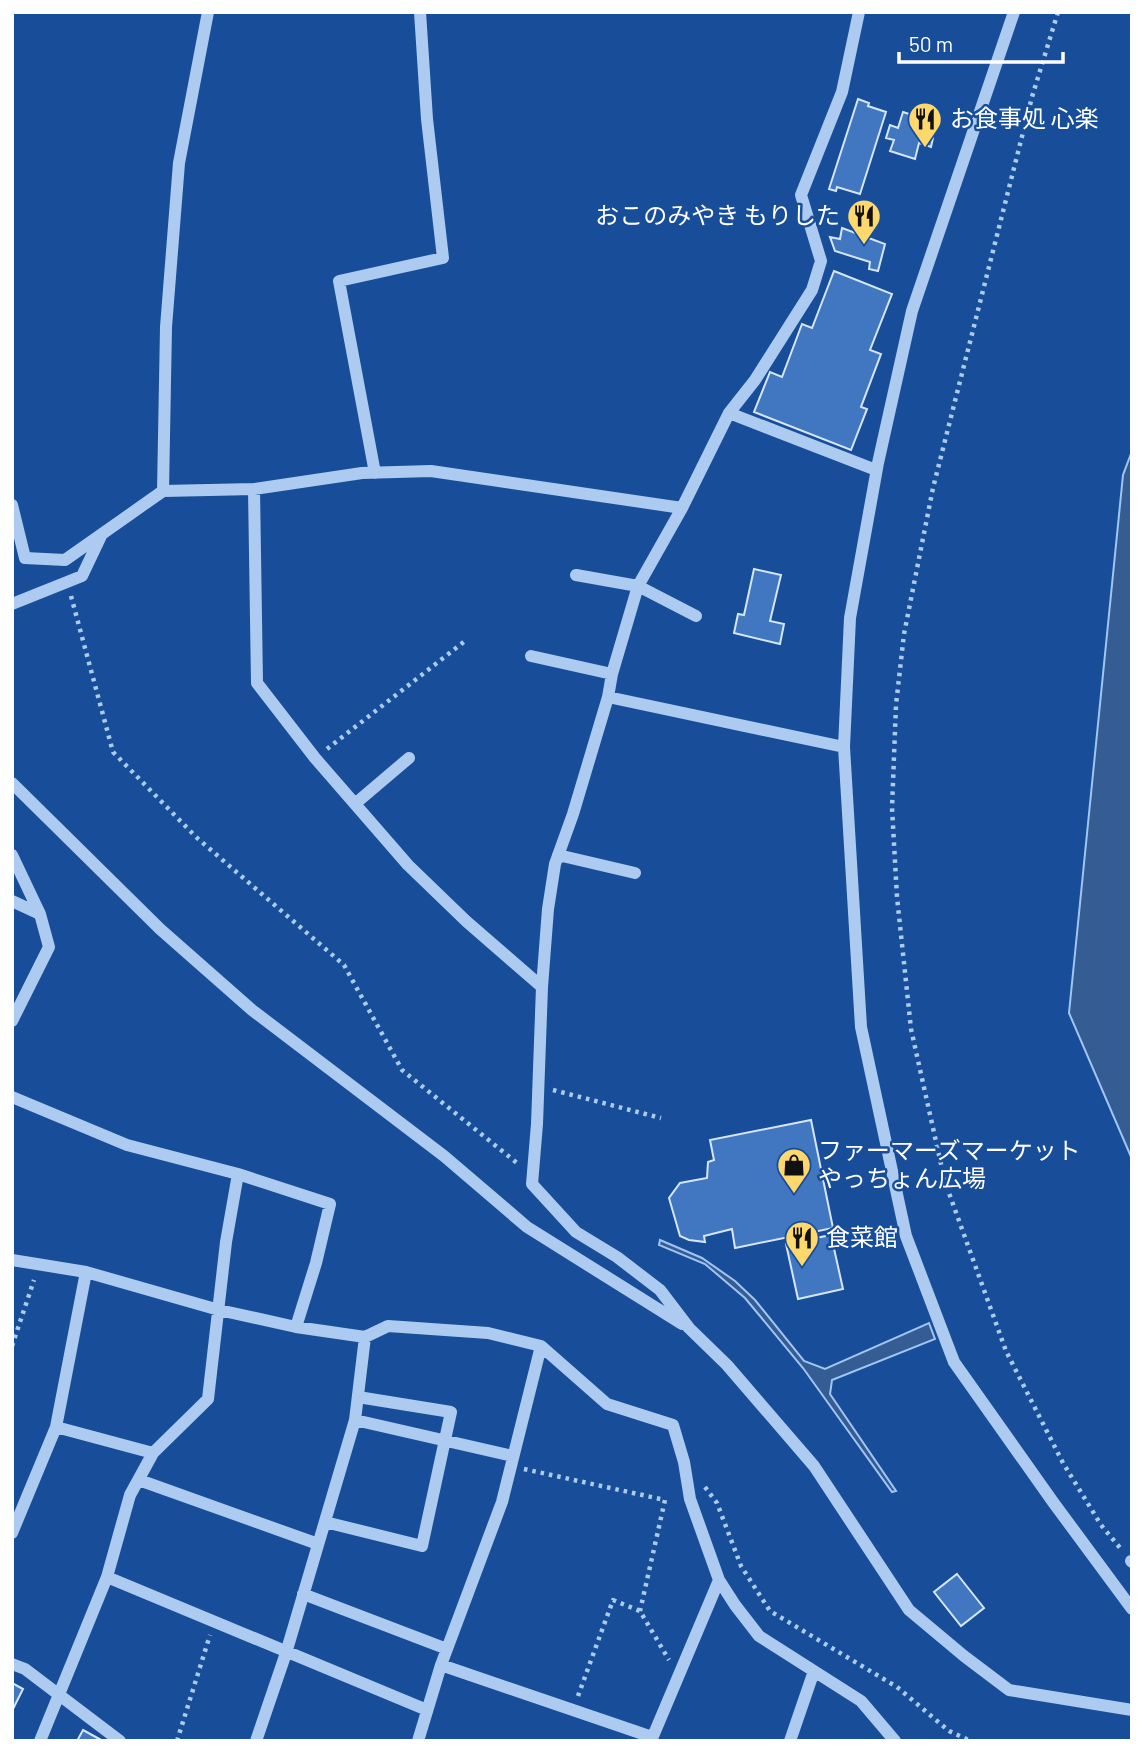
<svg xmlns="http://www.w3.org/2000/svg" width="1144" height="1753" font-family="Barlow,'Noto Sans JP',sans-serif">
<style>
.water{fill:#355c93;stroke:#a0c5f4;stroke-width:2}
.building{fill:#4177c1;stroke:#d5e6fc;stroke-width:2}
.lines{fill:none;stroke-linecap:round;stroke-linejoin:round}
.path{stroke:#adcbf1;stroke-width:4.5;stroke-dasharray:3.5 5;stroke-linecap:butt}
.minor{stroke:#adcbf1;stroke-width:12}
.labels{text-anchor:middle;stroke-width:5;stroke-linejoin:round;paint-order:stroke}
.poi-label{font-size:24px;fill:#fff;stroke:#184e99;text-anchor:start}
</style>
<rect width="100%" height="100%" fill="#184e99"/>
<path class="water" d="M 1132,451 L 1132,1159 L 1069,1013 L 1123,475 Z
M 660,1240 L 702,1258 L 735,1281 L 755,1300 L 804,1361 L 825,1369 L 929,1323 L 935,1339 L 832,1380 L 830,1394 L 896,1491 L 892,1492 L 803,1368 L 745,1298 L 705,1264 L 659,1245 Z"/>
<path class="building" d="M 858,99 L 869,103 L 868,106 L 886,112 L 860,194 L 837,187 L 836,191 L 829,189 Z
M 903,112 L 927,120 L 922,135 L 933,138 L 931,147 L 919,143 L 915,159 L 890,151 L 894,140 L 886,138 L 890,125 L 898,128 Z
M 842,228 L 885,244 L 878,271 L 869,269 L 870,262 L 835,251 L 830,237 L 840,239 Z
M 834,271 L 892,294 L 870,350 L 881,354 L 861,407 L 867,409 L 851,450 L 754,412 L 770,372 L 782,377 L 802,324 L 812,328 Z
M 754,569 L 781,575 L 770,621 L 784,624 L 780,644 L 734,633 L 738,614 L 744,615 Z
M 811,1120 L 833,1228 L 735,1248 L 732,1229 L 704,1236 L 705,1242 L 689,1240 L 680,1236 L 669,1198 L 680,1183 L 707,1178 L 708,1162 L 714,1160 L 710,1140 Z
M 831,1235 L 843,1289 L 798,1299 L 786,1244 Z
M 957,1574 L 984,1608 L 961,1626 L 934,1592 Z
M 12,1683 L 23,1689 L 12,1711 Z
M 83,1730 L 103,1741 L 77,1741 Z"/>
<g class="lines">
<path class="path" d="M 1058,12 L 1032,97 L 933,488 L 904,634 L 896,705 L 892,808 L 897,897 L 911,1029 L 945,1182 L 1006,1351 L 1063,1463 L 1101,1525 L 1121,1549
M 71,596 L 113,752 L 196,837 L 344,965 L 402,1070 L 517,1163
M 327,749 L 465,641
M 553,1090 L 661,1118
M 12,1346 L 34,1280
M 524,1469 L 665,1500 L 640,1611
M 705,1487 L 717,1503 L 741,1566 L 770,1611 L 897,1687 L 949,1731 L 971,1741
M 578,1696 L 613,1600 L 640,1611 L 669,1660
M 177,1741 L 210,1635"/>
<path class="minor" d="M 208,12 L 179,163 L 166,327 L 163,491 L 254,489 L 362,473 L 431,471 L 682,508
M 859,12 L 842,92 L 801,195 L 821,261 L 812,290 L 755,380 L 729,413 L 682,508 L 638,586 L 612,674 L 608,697 L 573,814 L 555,864 L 548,909 L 542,987 L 537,1124 L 532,1184 L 576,1232 L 617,1257 L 660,1290 L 689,1328 L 727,1365 L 814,1466 L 909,1610 L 964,1656 L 1009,1690 L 1132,1710
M 1014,12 L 912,311 L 878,463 L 850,618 L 844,747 L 861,1027 L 906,1236 L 954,1362 L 1053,1502 L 1132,1609
M 729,413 L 876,470
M 375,473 L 339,281 L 443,258 L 427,119 L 420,12
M 254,489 L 257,683 L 315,758 L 408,865 L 466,921 L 542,987
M 12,505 L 25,558 L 65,560 L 163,491
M 576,575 L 638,586 L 696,616
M 12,604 L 82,576 L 101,536
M 531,656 L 612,674
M 608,697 L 844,747
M 12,783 L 160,929 L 252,1010 L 444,1156 L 527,1227 L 682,1324
M 356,803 L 409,758
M 12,855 L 40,914 L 49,947 L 12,1021
M 558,855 L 635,873
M 12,901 L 40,914
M 12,1097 L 127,1145 L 238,1174 L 226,1242 L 208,1399 L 153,1453 L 130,1495 L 107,1577 L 40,1741
M 238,1174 L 330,1204 L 316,1263 L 296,1327
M 12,1260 L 86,1272 L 219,1310 L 296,1327 L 365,1337 L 388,1326 L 488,1333 L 541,1346 L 607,1404 L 673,1425 L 684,1462 L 690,1499 L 719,1580 L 735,1605 L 759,1636 L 861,1701 L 895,1741
M 355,1420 L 513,1456
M 56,1427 L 153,1453
M 139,1480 L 318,1544
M 325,1522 L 422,1546 L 451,1412 L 358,1397
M 12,1533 L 56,1427 L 86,1272
M 1131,1561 L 1132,1562
M 107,1577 L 427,1710
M 303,1594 L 447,1649
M 12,1664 L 25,1669 L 120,1741
M 441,1665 L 652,1737
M 256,1741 L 286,1653 L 355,1420 L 365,1337
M 418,1741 L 441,1665 L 502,1502 L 541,1346
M 651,1741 L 719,1580
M 790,1741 L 814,1671"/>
</g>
<defs>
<g id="restaurant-pin" transform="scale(1.75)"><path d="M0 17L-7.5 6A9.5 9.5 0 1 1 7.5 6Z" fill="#ffd86d" stroke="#184e99"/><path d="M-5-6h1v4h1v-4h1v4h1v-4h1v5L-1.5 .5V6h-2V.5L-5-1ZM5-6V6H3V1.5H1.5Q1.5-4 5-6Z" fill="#111"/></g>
<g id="shop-pin" transform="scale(1.75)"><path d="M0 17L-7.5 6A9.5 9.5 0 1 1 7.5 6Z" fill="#ffd86d" stroke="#184e99"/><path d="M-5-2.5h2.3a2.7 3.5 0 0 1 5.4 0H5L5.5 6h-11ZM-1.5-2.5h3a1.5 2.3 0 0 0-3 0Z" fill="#111"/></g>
</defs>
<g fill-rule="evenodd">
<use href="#restaurant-pin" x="925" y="119"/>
<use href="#restaurant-pin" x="864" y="216"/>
<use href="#shop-pin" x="794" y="1165"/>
<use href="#restaurant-pin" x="802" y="1238"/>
</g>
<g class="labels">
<g class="poi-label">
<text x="950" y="127">お食事処 心楽</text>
<text x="840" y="224" text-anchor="end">おこのみやき もりした</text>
<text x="818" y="1159">ファーマーズマーケット<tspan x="818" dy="28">やっちょん広場</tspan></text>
<text x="826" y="1246">食菜館</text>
</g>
</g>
<rect width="1144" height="1753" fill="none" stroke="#ffffff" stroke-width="28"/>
<path d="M899 52v10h164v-10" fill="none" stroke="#ffffff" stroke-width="3.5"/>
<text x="909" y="52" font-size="21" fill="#ffffff" stroke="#184e99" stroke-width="5" paint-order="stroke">50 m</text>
</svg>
